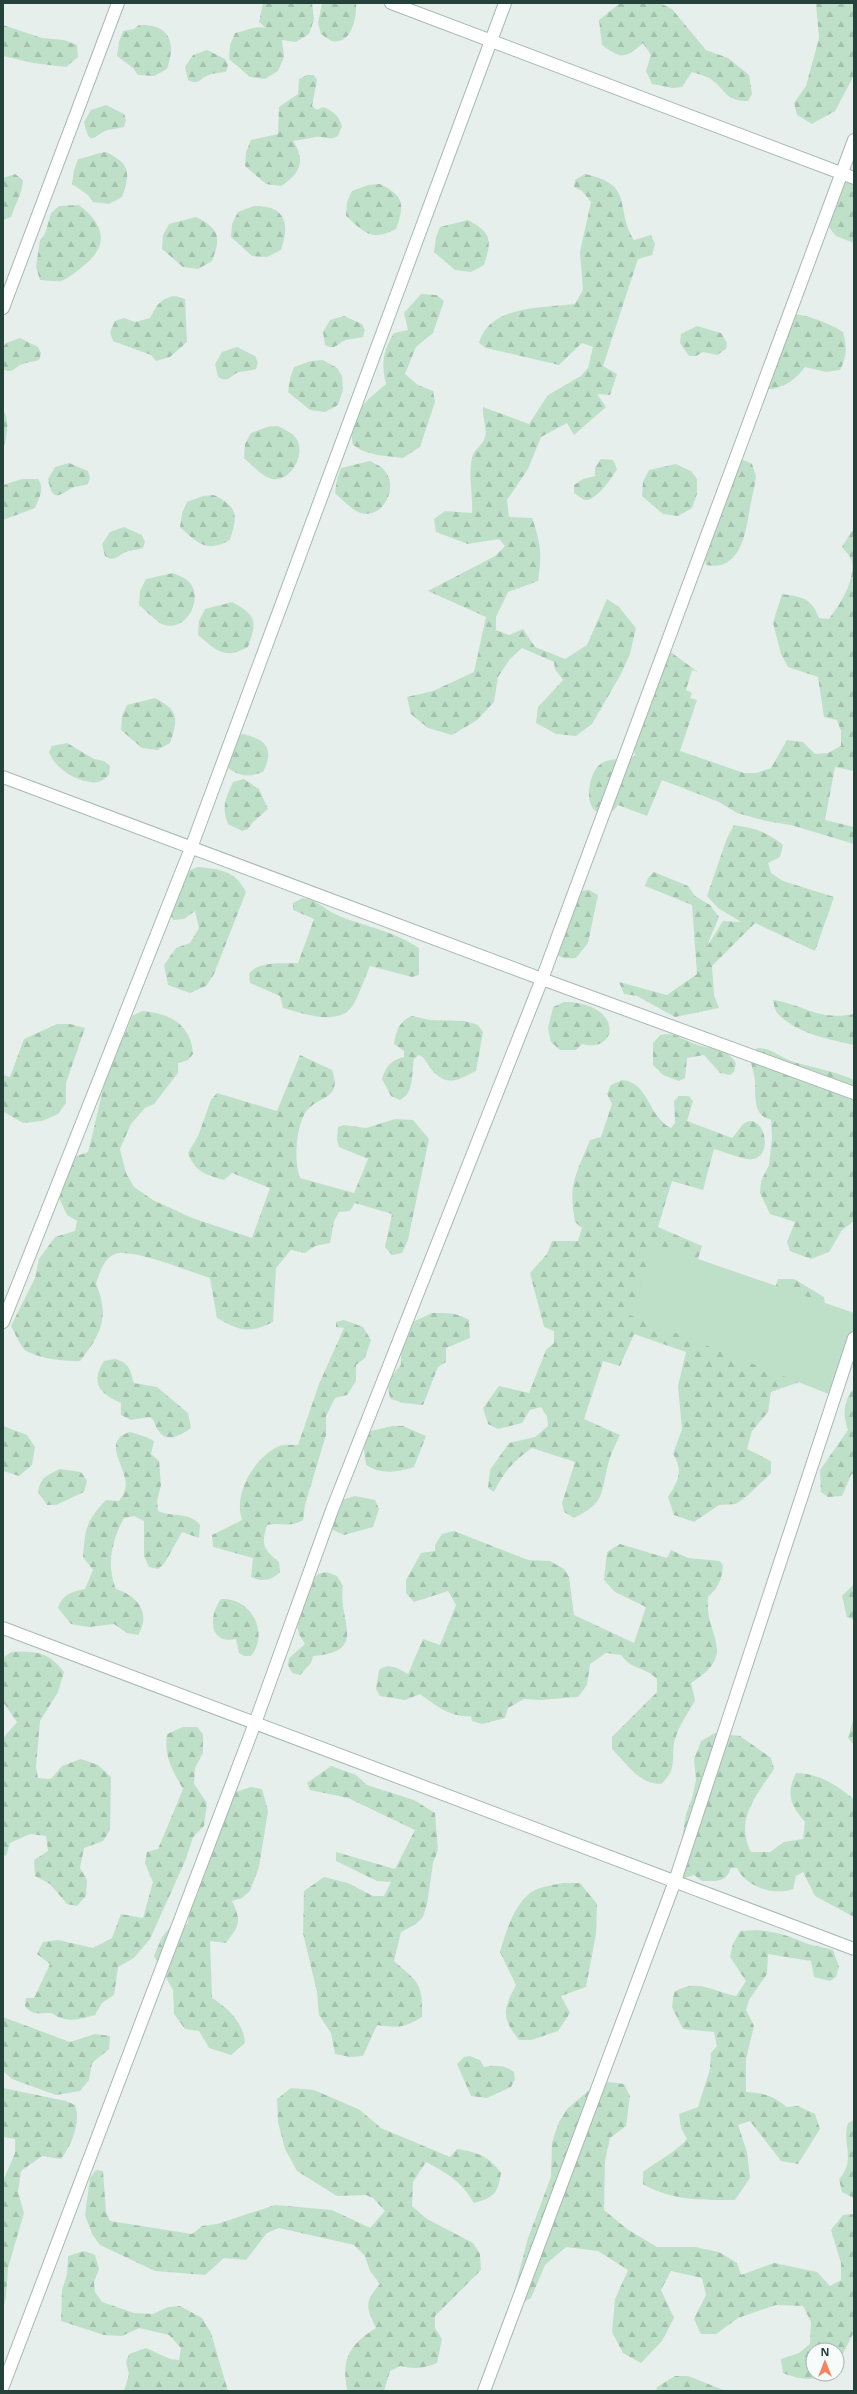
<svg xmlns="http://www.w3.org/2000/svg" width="857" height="2394" font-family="'Noto Sans',sans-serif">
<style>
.forest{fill:url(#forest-firs)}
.pitch{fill:#bfe0c8}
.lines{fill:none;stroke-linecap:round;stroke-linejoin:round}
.street-casing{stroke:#a8b8b2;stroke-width:14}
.secondary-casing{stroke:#a4bbb3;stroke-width:14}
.street{stroke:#fff;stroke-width:12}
.secondary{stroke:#fff;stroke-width:12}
</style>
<defs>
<pattern id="forest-firs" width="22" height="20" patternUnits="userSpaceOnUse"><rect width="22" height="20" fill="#bfe0c8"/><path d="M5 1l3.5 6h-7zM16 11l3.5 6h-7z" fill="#a4c1ad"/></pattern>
</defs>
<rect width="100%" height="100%" fill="#e6efeb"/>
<path class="forest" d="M 263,3 L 312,3 L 314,19 L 309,34 L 296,42 L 282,40 L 284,57 L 278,71 L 265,79 L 250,77 L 229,59 L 230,45 L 235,33 C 246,31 255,25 266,28 L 259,22 Z
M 322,3 L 356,3 C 357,17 352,45 332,41 C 329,40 324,36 321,34 L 318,23 Z
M 620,3 L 660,3 L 672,9 L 706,50 L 728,58 L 749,75 L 752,94 L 748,101 C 725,101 727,91 712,80 C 707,76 698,74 692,72 L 682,87 L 673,88 L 652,84 L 646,71 L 651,55 L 643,43 C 626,58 622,60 602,45 L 599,20 Z
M 816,3 L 854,3 L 854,73 L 852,79 L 835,111 L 812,124 L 797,115 L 794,103 L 806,86 L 819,38 Z
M 3,25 L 42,38 L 64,40 L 77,45 L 78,57 L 66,67 L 33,63 L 3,56 Z
M 139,25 C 171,24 176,43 167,69 L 154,76 L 138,75 L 133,68 L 117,56 L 119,42 L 123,31 L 134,29 Z
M 207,50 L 225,59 L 228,65 L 226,72 C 220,73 213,73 209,75 C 200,78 199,86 188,80 L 185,67 L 193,55 Z
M 307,75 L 314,75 L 317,80 L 312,106 L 317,110 L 323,107 C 332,110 340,117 342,126 L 338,136 C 329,141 325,136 316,137 C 308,138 302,140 293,141 C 306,160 300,175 281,186 L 266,184 L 245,166 L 246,152 L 251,140 L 278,134 L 279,107 L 298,94 L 299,79 Z
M 106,105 L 124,114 L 126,120 L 124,127 C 119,128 114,129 108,130 C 96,132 90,152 84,122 L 91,110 Z
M 106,152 C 130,164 131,172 122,197 L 109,204 L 93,202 L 88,195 L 72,184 L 74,170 L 78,159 C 89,157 96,153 106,152 Z
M 15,174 L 23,180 C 23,191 15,205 11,217 L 3,220 L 3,178 Z
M 585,174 C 636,185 614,208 634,240 L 651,235 L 655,244 L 652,255 L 638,259 L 603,366 L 617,374 L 610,395 L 597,394 L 606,407 L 574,435 L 567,423 L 541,437 L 528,469 L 507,500 L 509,517 L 532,518 C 541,543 542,555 538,581 L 508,592 L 496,617 L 496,630 L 509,635 L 523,629 L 535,647 L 565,659 L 587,645 L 607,599 L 619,607 L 636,628 L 630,654 L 621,674 L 592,724 L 576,736 L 556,734 L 536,723 L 538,707 L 563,680 L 555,669 L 554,662 L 522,648 L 510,659 L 498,677 L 494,702 L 477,720 L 452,735 L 428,728 L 411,714 L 407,697 L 433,691 L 474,672 L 486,617 L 428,591 L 495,556 L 505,546 L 499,539 L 468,544 L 436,532 L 434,519 L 445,511 L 472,513 C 473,494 468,477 472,458 C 473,450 483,445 485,437 C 487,426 482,418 483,407 L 529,424 L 548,395 L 581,376 L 588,368 L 593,347 L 582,343 L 559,365 L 486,348 L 479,343 C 489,305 543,308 575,304 L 583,290 L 580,252 L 591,202 L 582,191 L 574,187 L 575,180 Z
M 854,178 L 854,243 L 836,236 L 824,221 L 839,179 Z
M 380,184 C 404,196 405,204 396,229 C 371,242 365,233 346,216 L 347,202 L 352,191 L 368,185 Z
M 79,205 C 105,225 110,246 82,267 C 76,272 69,278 61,281 C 56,282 46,280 40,280 L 36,267 L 40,240 L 45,234 L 51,213 L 59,206 Z
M 254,206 C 286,205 290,224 281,250 L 267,257 L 252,256 L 231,237 L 232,224 L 238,212 Z
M 196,217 C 220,229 221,237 212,261 L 198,269 L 183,267 L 162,249 L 163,235 L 169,224 Z
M 468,220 C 492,233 492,240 484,265 L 471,272 L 455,270 L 434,252 L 436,238 L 440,227 Z
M 421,294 L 437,295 L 444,301 L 433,333 L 416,347 L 405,374 L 418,385 L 433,391 L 435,402 L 420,447 L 403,458 L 377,455 L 363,451 L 353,445 C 346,416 366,401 386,384 C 381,364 383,351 394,333 L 408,330 L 404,313 Z
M 176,296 L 185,299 L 187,342 L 170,357 L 156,361 L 151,355 L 113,341 L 110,332 L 115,321 L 124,318 L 135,322 L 150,318 C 157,305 160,298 176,296 Z
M 792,314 C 805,314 831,324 843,332 C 847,347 847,356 840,370 L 826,372 L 805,367 C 796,380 781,390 766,389 C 755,371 763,372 771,357 C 781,338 770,331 792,314 Z
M 344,316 L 362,324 L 365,330 L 363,337 C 357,338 351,339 346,340 C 337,343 336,351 325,345 L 323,332 L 330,320 Z
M 697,326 L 721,333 L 727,343 L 726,349 L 717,355 L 703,352 L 696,356 L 689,356 L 680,343 L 681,334 Z
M 20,338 L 38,347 L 41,353 L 39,360 C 33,362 28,362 23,364 C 15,366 13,375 3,369 L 3,348 L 6,343 Z
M 237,347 L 255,356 L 258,363 L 256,369 C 250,371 244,371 239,372 C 230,375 229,384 218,377 L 215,364 L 222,352 Z
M 323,360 L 337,368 L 342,376 L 343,390 L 338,405 L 325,412 L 310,410 L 288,392 L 290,378 L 294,367 L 311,361 Z
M 3,410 C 11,421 6,438 3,450 Z
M 278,426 C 283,429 288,431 292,434 C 312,449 288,491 265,476 C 260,473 248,462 244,458 L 245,444 L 251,433 L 267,427 Z
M 601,459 L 613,460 L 617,469 C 613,477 595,502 585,500 C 582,499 577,495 574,493 L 574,485 L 583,479 L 595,476 L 595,468 Z
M 744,460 L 752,464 L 756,476 C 755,486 752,496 750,507 C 746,532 741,572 706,565 L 701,532 L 708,522 L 732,462 Z
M 370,461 C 375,464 382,466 385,471 C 400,489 380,524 356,511 C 350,507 340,498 335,493 L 337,479 L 341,468 Z
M 69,463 L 88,471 L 90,478 L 88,484 C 83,486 74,486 70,489 C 55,499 52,498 48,479 L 55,467 Z
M 676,464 L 691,471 L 697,479 L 697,494 L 692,508 L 678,516 L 663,514 L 642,496 L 643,482 L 649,470 Z
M 22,479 L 38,479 C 45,489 39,498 35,508 L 3,520 L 3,485 Z
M 214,495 C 238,507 238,515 230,540 C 207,553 198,544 180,527 L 182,513 L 187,502 L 203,496 Z
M 124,527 L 142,535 L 145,542 L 143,548 C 137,550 131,550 126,552 C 117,555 116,563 105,556 L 102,544 L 110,532 Z
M 854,528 L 854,771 L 835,767 L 825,820 L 854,827 L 854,844 L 791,825 L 766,821 L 737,813 L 719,802 L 662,780 L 647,816 L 618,805 C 614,811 610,813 603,813 C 581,813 588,770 602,763 C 612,757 625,761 635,756 C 630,729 648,670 661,645 L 698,672 L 692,670 L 686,690 L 692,693 L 690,698 L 697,700 L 680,751 L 744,773 L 757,773 L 771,768 L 787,740 L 803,742 L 815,754 L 828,753 L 841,746 L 841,731 L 837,720 L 824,717 L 818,677 L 788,667 L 781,654 L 773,623 L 782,594 C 802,597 811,597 819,618 L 829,619 C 840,605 857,578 851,559 C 850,555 845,551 842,547 Z
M 173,573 C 178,575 183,577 187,580 C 207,596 185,637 160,623 C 155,620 144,609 139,605 L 140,591 L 146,579 Z
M 232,602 C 257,615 257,622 248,647 C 224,660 217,651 198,635 L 199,621 L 205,609 Z
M 155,698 C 178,710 179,718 170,743 L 157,750 L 142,748 L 121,730 L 122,716 L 127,705 Z
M 243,734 C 266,740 275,748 263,772 C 246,778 239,776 225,766 L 232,737 Z
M 67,743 L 94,759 L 104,761 L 110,766 L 109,775 C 105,778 102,781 98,782 C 79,784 55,769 49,752 L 52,746 Z
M 244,779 L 259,789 L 268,809 L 253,822 L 248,829 L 242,831 L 228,824 C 221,807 226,798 233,782 Z
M 734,825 C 754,828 768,832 783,845 L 780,857 L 768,863 L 771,873 L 783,881 L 834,897 L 815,951 L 755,923 L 712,966 L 714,995 L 719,1008 L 675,1017 L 637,996 L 624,994 L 619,982 L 667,995 L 697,974 L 692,905 L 645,886 L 648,878 L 654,872 L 688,886 L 695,896 L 710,905 L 719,917 L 706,948 L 723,921 L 741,922 L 718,908 L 707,896 L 727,838 Z
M 197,867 C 219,869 235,870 246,892 L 214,974 L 206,986 L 190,993 L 168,985 L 164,965 L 176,948 L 190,943 L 199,928 L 195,911 L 184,919 L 173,920 L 169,913 L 183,874 Z
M 589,890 L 598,895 L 588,943 L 576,958 C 571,958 565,959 561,957 C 540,947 562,903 572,892 Z
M 303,898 C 318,900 325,910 339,916 C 366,927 394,931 419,948 L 419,975 L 412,977 L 370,966 C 365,976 358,1000 351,1008 C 335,1026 302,1013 283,1008 L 280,996 L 250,983 L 249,974 C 259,960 282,964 298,963 L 314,919 L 293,910 L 293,903 Z
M 773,1000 C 806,1005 817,1021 854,1014 L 854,1045 C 828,1039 798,1034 778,1014 C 775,1011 774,1004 773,1000 Z
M 564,1002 C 623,1002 620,1054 582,1044 L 576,1050 L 560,1050 L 551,1042 L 548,1028 L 553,1007 Z
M 142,1011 C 169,1013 191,1024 193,1054 L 188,1060 L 178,1063 L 178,1073 L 154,1104 L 145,1108 L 131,1124 L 120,1149 L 126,1173 L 134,1187 L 153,1200 L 192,1218 L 252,1238 L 270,1188 L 232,1173 L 224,1180 C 206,1175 195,1172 188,1153 L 198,1136 L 211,1100 L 217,1093 L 277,1111 L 300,1055 L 332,1070 C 344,1103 313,1094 303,1117 C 296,1132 294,1163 300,1178 L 354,1193 L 368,1159 L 339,1147 L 337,1140 L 338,1127 L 344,1125 L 366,1128 L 395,1119 L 413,1120 L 429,1139 L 408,1240 L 402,1253 L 392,1255 L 385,1247 L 392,1214 L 355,1203 L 350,1211 L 339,1212 L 334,1221 L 330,1243 L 315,1246 L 305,1253 L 291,1250 L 276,1268 L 273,1322 C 248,1334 240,1331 217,1318 L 210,1278 C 191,1272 132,1248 115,1254 C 104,1258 99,1274 96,1284 C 110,1317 101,1334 80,1361 C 68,1362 31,1358 23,1348 C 18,1341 15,1333 11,1326 L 35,1278 L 39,1259 L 55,1237 L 75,1231 L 77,1221 L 67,1215 L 59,1198 L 74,1157 L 88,1152 C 96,1123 100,1095 110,1067 C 116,1049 127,1034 132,1016 Z
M 412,1016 L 430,1020 L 465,1021 L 478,1025 L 483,1032 L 476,1071 C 457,1080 448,1088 431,1069 C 426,1063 426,1058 419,1055 L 414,1059 C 411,1074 415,1093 400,1100 L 391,1096 L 382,1079 C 386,1066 391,1060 404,1057 L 404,1051 L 394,1044 C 396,1031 399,1021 412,1016 Z
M 57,1024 L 70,1024 L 85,1028 L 66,1083 L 66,1103 L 58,1114 L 42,1121 L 23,1123 L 4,1112 L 3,1075 L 10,1077 L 24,1039 Z
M 666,1034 C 679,1034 687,1042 698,1045 C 713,1050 727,1048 736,1063 L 734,1072 L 730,1075 L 720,1073 L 704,1055 L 687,1058 L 685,1078 L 679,1081 L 663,1075 L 653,1065 L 653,1043 L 660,1035 Z
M 757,1048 C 773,1048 780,1058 794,1062 C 814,1068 835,1071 854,1080 L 854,1221 L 842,1230 L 829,1252 L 811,1259 L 790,1251 L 787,1242 L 795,1222 L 770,1214 L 760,1193 L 761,1181 L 769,1165 L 772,1138 L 771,1120 C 752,1115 756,1096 755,1081 C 754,1072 751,1065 750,1056 Z
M 622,1080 C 649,1082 648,1117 671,1128 L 675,1123 L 674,1101 L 679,1096 L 689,1096 L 693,1101 L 687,1121 L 732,1138 C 736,1134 739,1129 742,1125 C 762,1107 776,1155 753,1159 C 746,1161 722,1151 714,1149 L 703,1190 L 672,1181 L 658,1227 L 702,1246 L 675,1330 L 752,1356 L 778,1279 L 794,1279 L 824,1297 L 826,1312 L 805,1380 L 771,1392 L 768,1412 L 752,1431 L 747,1449 L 771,1461 L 771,1473 L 747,1496 L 736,1504 L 719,1505 L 694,1522 L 674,1515 L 668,1497 C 678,1481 684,1471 673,1454 L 682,1429 L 678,1386 L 686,1352 L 634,1334 L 620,1366 L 603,1361 L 584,1419 L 620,1435 C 616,1444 611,1453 609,1461 C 600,1493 607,1502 574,1518 L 564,1512 L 562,1503 L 575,1462 L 532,1448 C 514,1460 503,1473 494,1492 L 488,1488 L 490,1470 L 509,1443 L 535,1437 L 548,1426 L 547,1416 L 541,1407 L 530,1410 L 522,1423 L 498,1429 L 488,1424 L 483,1408 L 499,1386 L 529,1393 L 546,1350 L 554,1343 L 554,1331 L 544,1327 L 530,1273 L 547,1254 L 552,1241 L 578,1241 L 582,1228 L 575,1222 C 568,1183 576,1175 590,1140 L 601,1137 L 612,1104 L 607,1094 L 611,1085 Z
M 432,1313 C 446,1313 456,1312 469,1320 L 470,1338 L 446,1348 L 446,1362 L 438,1367 L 423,1405 L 403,1403 L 391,1399 C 384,1385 392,1375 401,1365 L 401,1343 L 406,1325 Z
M 344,1320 L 363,1327 L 371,1340 L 365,1358 L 356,1365 L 356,1381 L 347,1395 L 335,1398 L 326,1416 L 326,1435 L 305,1505 L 303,1520 C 290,1528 281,1522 267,1525 C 261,1545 263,1549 279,1562 L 280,1572 C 271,1581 263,1582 251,1577 L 253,1558 L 213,1547 L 212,1535 L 242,1520 C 233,1493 254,1458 279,1446 C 284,1444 292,1445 298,1445 L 319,1384 L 344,1328 L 336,1327 L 336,1322 Z
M 115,1359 C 130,1363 130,1370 134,1383 L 157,1387 L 188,1413 L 191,1428 C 181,1435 167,1444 158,1430 C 154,1425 156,1421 150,1417 L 131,1420 L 121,1415 L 121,1403 C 99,1393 90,1383 104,1361 Z
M 854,1388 L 854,1473 L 851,1475 L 842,1496 L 828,1497 L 821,1492 L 820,1470 L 848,1430 C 842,1415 844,1400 854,1388 Z
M 3,1426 L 27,1435 L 35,1447 L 32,1465 L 19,1476 L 3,1471 Z
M 392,1426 L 403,1426 L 426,1436 L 414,1467 C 399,1472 381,1475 366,1465 L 363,1442 L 367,1432 Z
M 130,1432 L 146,1437 L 154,1441 L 151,1454 L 159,1461 L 161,1485 L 157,1501 L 158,1511 C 174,1518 189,1511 200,1525 L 199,1538 L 182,1532 L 164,1564 L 158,1569 L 149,1567 L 144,1556 L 144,1521 L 134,1516 L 124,1518 C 112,1540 106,1565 116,1589 C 137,1595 152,1614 138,1635 L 127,1633 L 114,1624 L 89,1627 L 71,1624 L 58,1608 C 63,1594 71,1592 85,1589 L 93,1570 L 83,1557 C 85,1529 86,1521 106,1500 L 119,1501 C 121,1498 124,1494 125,1490 C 131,1470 98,1442 130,1432 Z
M 60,1469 L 81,1472 L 87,1481 L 84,1492 L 56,1505 L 47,1505 L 38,1492 C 40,1478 47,1475 60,1469 Z
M 355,1496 L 375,1500 L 379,1509 L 373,1527 L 344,1535 L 333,1530 L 331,1524 L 338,1501 Z
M 454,1531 L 528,1560 L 550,1561 L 564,1569 L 569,1577 L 574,1615 L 634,1643 L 646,1607 L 615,1592 L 604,1580 L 607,1552 L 620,1544 L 667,1558 L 671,1550 L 688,1558 L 720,1561 L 723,1566 C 722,1579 718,1588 708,1597 C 704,1638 740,1652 691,1683 L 695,1700 C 689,1712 680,1724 676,1736 C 669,1755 680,1768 661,1784 C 639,1784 627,1764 612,1749 L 612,1737 L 657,1692 L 657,1679 C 646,1667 631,1670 621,1655 L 606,1653 L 590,1664 L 587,1685 L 578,1697 L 540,1700 L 524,1699 L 508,1708 L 505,1718 L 482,1724 L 472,1721 L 471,1716 C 451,1718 435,1705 420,1694 L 405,1700 L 380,1696 L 376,1689 L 379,1670 C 389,1662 398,1668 408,1674 L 423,1639 L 440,1645 L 456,1605 L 448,1591 L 414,1602 L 406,1593 L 406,1580 L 421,1553 L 435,1551 L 435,1545 L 442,1534 Z
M 327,1572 L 337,1576 L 343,1586 C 337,1620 370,1652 313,1656 L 311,1663 L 300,1675 L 292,1673 L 288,1665 L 289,1658 L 305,1644 L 299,1634 L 296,1620 L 310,1583 L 318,1574 Z
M 854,1584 L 854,1620 L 847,1617 L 842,1596 Z
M 221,1599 C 251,1597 270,1633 251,1656 L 244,1656 L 239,1653 L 236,1639 C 209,1645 208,1616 221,1599 Z
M 11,1652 C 36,1651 48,1651 64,1672 L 58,1692 L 40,1721 L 36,1767 L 38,1778 L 51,1779 L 62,1766 L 81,1759 L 98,1765 L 111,1777 L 110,1830 L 103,1841 L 84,1848 L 80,1868 L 87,1880 L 86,1896 L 77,1906 L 67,1904 L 50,1884 L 35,1876 L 34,1860 L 48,1851 L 46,1836 L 30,1834 L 10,1843 L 6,1856 L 3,1855 L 3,1738 L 17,1722 L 3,1702 L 3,1658 Z
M 854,1717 L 854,1745 L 848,1738 Z
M 183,1727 L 197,1727 L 203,1734 L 203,1753 L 195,1768 L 194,1784 L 207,1803 L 204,1826 L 193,1837 L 186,1859 L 150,1939 L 134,1958 L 118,1967 L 114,1995 L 102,2003 L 95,2015 C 84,2018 72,2022 61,2018 C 57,2017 53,2013 50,2013 C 39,2013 32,2016 25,2006 L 26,1998 L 34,1998 L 50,1964 L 37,1954 L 43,1942 L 58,1940 L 93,1948 L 112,1938 L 121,1914 L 143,1918 L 153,1882 L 145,1863 L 147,1852 L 158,1849 L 183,1789 C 172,1769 164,1758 167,1734 Z
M 715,1733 L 740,1736 L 771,1758 L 774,1769 C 757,1795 734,1819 751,1852 L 770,1852 L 784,1842 L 803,1839 L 805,1822 C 790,1805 786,1794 796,1773 C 821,1774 834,1784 854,1799 L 854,1917 L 815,1896 L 803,1872 L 796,1876 L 793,1889 C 774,1896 746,1887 737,1868 L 731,1868 C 726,1883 716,1881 702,1881 L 694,1875 L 675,1881 L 686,1814 L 692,1798 L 696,1780 L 694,1759 L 701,1741 Z
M 331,1766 L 356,1775 L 367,1785 L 414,1800 L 435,1813 L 438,1850 L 433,1863 L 427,1904 L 423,1917 L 416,1924 L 401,1932 L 394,1961 C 418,1982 423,1983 422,2017 C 404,2028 398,2028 377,2025 L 363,2056 L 350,2057 L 335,2054 L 331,2033 L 319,2015 L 317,1992 L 303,1933 L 304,1891 L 324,1877 L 348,1883 L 373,1896 L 384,1896 L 391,1882 L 377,1881 L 336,1861 L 336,1852 L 395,1869 L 415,1830 L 348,1798 L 310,1790 L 307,1783 Z
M 251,1787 L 262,1789 L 268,1811 L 259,1867 L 250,1891 L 242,1898 L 232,1901 C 242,1922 239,1926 226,1943 L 210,1941 L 212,1998 C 228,2008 244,2023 245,2043 L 231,2055 L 209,2048 L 199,2031 L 185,2029 L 174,2014 L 173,1990 L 154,1956 L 162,1937 L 172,1925 L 188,1924 L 190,1907 L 198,1894 L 205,1866 L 219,1835 L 222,1811 L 235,1792 Z
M 563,1883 L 580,1883 L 597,1904 L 596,1934 L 586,1987 L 561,1996 L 570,2013 L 558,2031 L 531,2040 L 519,2040 C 501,2018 503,2009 516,1985 L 500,1952 C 506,1932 513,1907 530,1893 C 537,1887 553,1885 563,1883 Z
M 757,1930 C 779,1932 788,1936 808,1944 C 816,1947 825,1947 833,1950 L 839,1967 L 836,1977 L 830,1981 L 814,1977 L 811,1961 L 768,1954 L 767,1974 L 749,2000 L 746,2010 L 754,2026 L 746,2059 L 746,2092 C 764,2093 773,2096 787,2107 L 798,2106 L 815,2114 L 820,2129 L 798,2164 L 781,2161 L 750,2121 L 738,2125 L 747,2152 L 750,2178 L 735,2200 C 703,2200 672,2201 643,2184 L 643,2172 C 657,2161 676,2152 687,2139 L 681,2128 L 679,2114 L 698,2107 L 710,2069 L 711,2053 L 717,2046 L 714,2032 L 683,2029 L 672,2007 L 674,1992 C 699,1978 711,1991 736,1996 L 746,1981 L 730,1957 L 733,1944 L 740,1931 Z
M 3,2017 L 70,2042 L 95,2034 L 110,2036 L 109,2049 L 92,2063 L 89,2080 L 80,2091 L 56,2095 L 12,2079 L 3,2071 Z
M 470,2056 L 480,2060 L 484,2067 C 497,2066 503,2064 514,2072 L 515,2079 L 511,2087 L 487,2098 L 471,2096 L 457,2064 L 464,2057 Z
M 600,2081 L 624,2084 L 630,2096 L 626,2126 L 610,2138 L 605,2161 L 604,2210 L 627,2229 L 657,2247 L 695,2247 L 719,2252 L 737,2263 L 741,2275 L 774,2263 L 817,2272 L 830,2286 L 841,2280 L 841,2263 L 831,2230 L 843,2215 L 854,2214 L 854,2332 L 837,2365 L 837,2350 L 813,2350 L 813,2374 L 833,2374 C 813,2380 803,2381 783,2373 L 781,2359 L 799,2353 L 810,2344 L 811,2322 L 803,2306 L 776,2305 L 738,2318 L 716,2334 L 701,2334 L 694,2319 L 706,2295 L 702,2278 L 671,2271 L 661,2290 L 674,2318 L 662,2341 L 641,2363 L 623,2353 L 612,2332 L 615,2299 L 628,2270 L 598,2251 L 566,2247 L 545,2265 L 531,2298 L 522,2303 L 514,2292 L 528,2238 L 551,2177 L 552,2142 L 559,2122 L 567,2109 Z
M 3,2088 L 66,2101 L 75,2105 C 81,2123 72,2144 61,2159 L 42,2156 L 21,2171 L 18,2192 L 24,2213 L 8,2268 L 6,2296 L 3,2309 L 3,2181 L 15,2153 L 15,2139 L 3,2137 Z
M 291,2088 L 314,2090 L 342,2102 L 360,2110 L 381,2128 L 450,2157 L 457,2149 C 477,2152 489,2156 501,2173 C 498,2193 494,2198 474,2203 C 460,2180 448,2174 426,2162 L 413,2182 L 412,2206 L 427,2219 L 473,2243 L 480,2254 L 481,2270 L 435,2316 L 435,2328 L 442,2339 L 437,2363 C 423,2369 414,2369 400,2366 L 390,2371 L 384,2391 L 347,2391 L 347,2389 C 341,2359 350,2344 376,2328 C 366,2307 364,2302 380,2284 L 370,2271 L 365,2256 L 354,2245 L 279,2228 L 267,2233 L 246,2260 L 224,2258 L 205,2275 L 155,2271 L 100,2245 L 92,2234 L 85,2215 L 90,2178 L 96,2170 L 103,2171 L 106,2212 L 110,2221 L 192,2234 L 202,2226 L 217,2224 L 275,2205 L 332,2210 L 370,2228 L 385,2211 L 373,2198 L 366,2195 L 337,2196 L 297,2171 L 285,2149 L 278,2122 L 277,2099 Z
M 854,2120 L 854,2198 L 842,2192 L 839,2179 C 857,2159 841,2144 848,2123 Z
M 84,2251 L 95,2255 L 99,2269 L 94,2282 L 95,2292 L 102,2302 L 134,2313 L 153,2314 L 168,2307 L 180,2306 L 202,2318 L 211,2333 L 228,2391 L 124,2391 L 129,2374 L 126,2362 L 129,2354 L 146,2348 L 170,2359 L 179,2360 L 181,2348 L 169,2335 L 139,2328 L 122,2336 L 104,2335 L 61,2321 L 62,2290 L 67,2274 L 68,2256 Z
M 675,2376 L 688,2376 L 726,2391 L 656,2391 L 657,2387 Z"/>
<path class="pitch" d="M 655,1244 L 854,1313 L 854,1327 L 831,1395 L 630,1315 Z"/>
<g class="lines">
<g class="street-casing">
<path id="street" d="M 391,3 L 854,178
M 3,308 L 118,3
M 3,777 L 542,979 L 854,1093
M 3,1628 L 854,1949
M 3,2386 L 255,1723 L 332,1510 L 542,979 L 854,140
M 484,2391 L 675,1881 L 854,1338"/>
</g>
<g class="secondary-casing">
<path id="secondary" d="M 3,1322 L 191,848 L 505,3"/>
</g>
<use href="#street" class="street"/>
<use href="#secondary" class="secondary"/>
</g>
<rect width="857" height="2394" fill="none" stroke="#24423a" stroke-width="8"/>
<g transform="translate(825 2362)"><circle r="19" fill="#f7fbf9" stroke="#a3b1ad"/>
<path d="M0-3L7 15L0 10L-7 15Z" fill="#f4845f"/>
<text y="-6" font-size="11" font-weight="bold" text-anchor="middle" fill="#24423a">N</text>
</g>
</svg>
